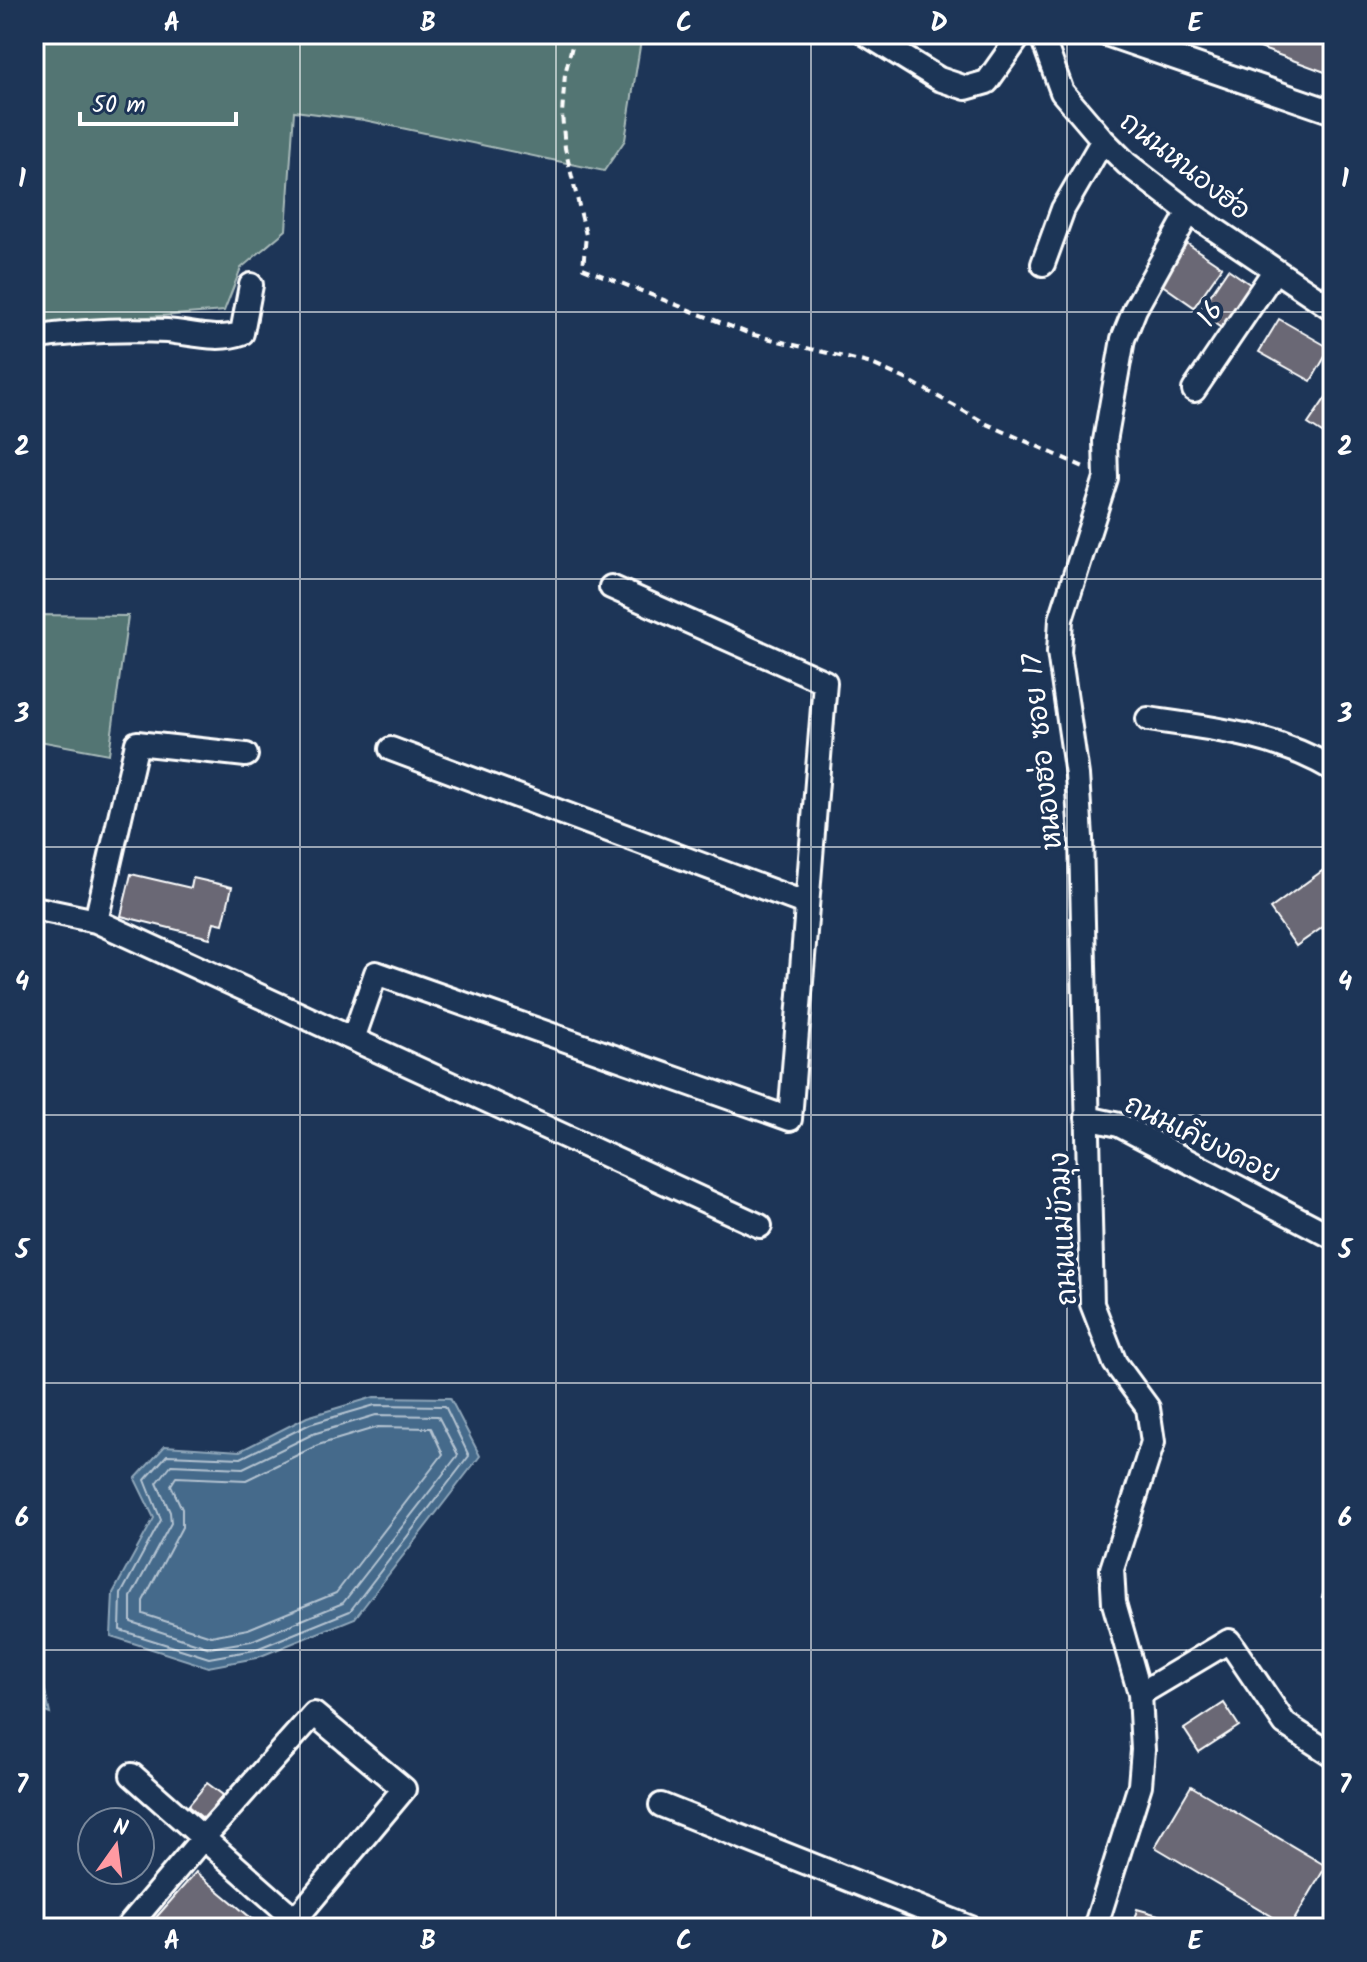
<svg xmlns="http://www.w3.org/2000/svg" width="1367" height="1962" font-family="Kalam,'Playpen Sans Thai',sans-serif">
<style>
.green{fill:#527473;stroke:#a8bab9;stroke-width:2}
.water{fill:#446a8b;stroke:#8fa6b9;stroke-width:2}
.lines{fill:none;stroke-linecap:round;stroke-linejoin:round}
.shore{stroke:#b4c3d1;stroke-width:2}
.building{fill:#6a6874;stroke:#fff;stroke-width:2}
.minor-casing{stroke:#fff;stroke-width:28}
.path{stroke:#fff;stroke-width:4;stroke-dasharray:8 6;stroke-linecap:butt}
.minor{stroke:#1d3557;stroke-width:22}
.grid{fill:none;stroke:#fff;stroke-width:2;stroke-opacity:0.55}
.labels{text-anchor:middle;stroke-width:8;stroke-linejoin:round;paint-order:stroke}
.street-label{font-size:28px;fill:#fff;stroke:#1d3557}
.neatline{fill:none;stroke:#fff;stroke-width:3}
.grid-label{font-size:26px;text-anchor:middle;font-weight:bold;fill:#fff}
</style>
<rect width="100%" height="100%" fill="#1d3557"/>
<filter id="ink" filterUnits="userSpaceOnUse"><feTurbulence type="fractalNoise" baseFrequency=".0125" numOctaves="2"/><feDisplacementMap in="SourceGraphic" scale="16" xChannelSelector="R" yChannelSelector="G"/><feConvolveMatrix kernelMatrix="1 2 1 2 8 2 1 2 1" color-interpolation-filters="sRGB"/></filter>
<g filter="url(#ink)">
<path class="green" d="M 34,34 L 642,34 L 625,140 L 604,171 L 364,120 L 294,111 L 286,230 L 241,268 L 224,311 L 34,326 Z
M 34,615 L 128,616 L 109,754 L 34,740 Z"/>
<path class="water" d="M 374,1397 L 450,1398 L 480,1456 L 355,1618 L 256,1658 L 208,1667 L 111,1636 L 113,1593 L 154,1518 L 135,1479 L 165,1446 L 240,1451 L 307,1417 Z
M 34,1640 L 50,1714 L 34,1708 Z"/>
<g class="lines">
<path class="shore" d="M 375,1405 L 445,1406 L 469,1456 L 350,1611 L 254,1650 L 209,1658 L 120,1630 L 121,1594 L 161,1520 L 145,1480 L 167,1455 L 241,1458 L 310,1424 Z
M 376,1415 L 438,1416 L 458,1455 L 343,1603 L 251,1641 L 210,1648 L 131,1622 L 131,1597 L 171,1523 L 170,1512 L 157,1483 L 171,1465 L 243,1468 L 313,1434 Z
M 378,1427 L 431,1428 L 443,1454 L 336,1593 L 248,1629 L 211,1636 L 143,1614 L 143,1601 L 182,1527 L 182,1509 L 171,1485 L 176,1477 L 246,1480 L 318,1445 Z"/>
</g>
<path class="building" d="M 1253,34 L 1333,35 L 1333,75 L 1249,44 Z
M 1185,242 L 1222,267 L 1194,307 L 1158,282 Z
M 1228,269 L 1254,287 L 1224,330 L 1199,312 Z
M 1279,319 L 1330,348 L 1311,381 L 1259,352 Z
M 1333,387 L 1333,440 L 1308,424 Z
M 1333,863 L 1333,920 L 1296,946 L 1270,909 Z
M 131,874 L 191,888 L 193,878 L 232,887 L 223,924 L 214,922 L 210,938 L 121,916 Z
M 1333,1571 L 1333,1602 L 1322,1597 Z
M 1224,1703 L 1239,1726 L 1199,1752 L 1184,1729 Z
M 207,1783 L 223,1795 L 204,1819 L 188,1806 Z
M 1191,1786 L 1326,1866 L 1290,1927 L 1155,1847 Z
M 196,1872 L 263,1928 L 161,1928 L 153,1921 Z
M 1137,1909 L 1204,1928 L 1132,1928 Z"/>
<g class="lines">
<g class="minor-casing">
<path id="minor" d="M 866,34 L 939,79 L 966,88 L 987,82 L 1021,34
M 1041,34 L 1062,92 L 1103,140 L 1127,164 L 1189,212 L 1333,309
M 1106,34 L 1333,112
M 1043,264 L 1063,209 L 1103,140
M 34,338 C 77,331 123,329 167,331 C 191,333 218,342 242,333 L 251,285
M 1194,390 L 1275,270
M 1148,719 C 1212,728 1276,735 1333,769
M 391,749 L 807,904
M 34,908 L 96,921 L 760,1226
M 96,921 L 137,743 L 246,755
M 353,1039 L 376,973 L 790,1119 L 825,682 L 611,587
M 1087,1118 L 1119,1125 L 1333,1237
M 1140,1694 L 1229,1641 L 1285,1724 L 1333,1755
M 132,1775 L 304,1927
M 661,1805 L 971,1928
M 127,1928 L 203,1838 L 314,1714 L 404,1789 L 288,1928
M 1095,1928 L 1140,1785 L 1143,1750 L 1140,1694 L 1114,1603 L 1112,1569 L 1153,1442 L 1148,1408 L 1115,1363 L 1092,1304 L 1081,838 L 1077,775 L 1059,652 L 1061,619 L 1106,478 L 1105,441 L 1123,339 L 1135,309 L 1189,212"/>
</g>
<path class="path" d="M 575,34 L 565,74 L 562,114 L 565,148 L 586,235 L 583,268 L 750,334 L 872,364 L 910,381 L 987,424 L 1086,468"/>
<use href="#minor" class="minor"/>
</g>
</g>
<path class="grid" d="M 300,34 L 300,1928M 556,34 L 556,1928M 811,34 L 811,1928M 1067,34 L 1067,1928M 34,312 L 1333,312M 34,579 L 1333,579M 34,847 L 1333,847M 34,1115 L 1333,1115M 34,1383 L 1333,1383M 34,1650 L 1333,1650"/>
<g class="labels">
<g class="street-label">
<text transform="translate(1186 165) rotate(38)" y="10">ถนนหนองฮ่อ</text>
<text transform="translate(1209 313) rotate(-56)" y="10">16</text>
<text transform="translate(1041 752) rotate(-96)" y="10">หนองฮ่อ ซอย 17</text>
<text transform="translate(1203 1138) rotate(26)" y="10">ถนนเคียงดอย</text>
<text transform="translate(1062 1229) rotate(-93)" y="10">ถนนแม่ขัวมุง</text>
</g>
</g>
<rect width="1367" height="1962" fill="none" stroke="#1d3557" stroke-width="88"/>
<g transform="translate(116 1846) rotate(14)"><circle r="38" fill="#1d3557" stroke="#77869a" stroke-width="2"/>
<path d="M0-6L14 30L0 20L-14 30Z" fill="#ff9aa2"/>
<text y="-12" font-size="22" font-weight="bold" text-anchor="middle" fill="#ffffff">N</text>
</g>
<path d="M80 112v12h156v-12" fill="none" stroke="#ffffff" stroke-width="4"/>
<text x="92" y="112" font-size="24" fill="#ffffff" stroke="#1d3557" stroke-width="6" paint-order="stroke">50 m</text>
<rect x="44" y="44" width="1279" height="1874" class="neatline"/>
<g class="grid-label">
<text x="172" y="31">A</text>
<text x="428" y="31">B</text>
<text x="684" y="31">C</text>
<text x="939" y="31">D</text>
<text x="1195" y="31">E</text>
<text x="22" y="187">1</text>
<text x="1345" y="187">1</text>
<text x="22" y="455">2</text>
<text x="1345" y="455">2</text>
<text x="22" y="722">3</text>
<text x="1345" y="722">3</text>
<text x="22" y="990">4</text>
<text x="1345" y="990">4</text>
<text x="22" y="1258">5</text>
<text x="1345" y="1258">5</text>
<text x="22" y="1526">6</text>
<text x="1345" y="1526">6</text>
<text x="22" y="1793">7</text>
<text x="1345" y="1793">7</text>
<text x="172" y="1949">A</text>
<text x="428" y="1949">B</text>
<text x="684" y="1949">C</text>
<text x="939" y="1949">D</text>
<text x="1195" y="1949">E</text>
</g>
</svg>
